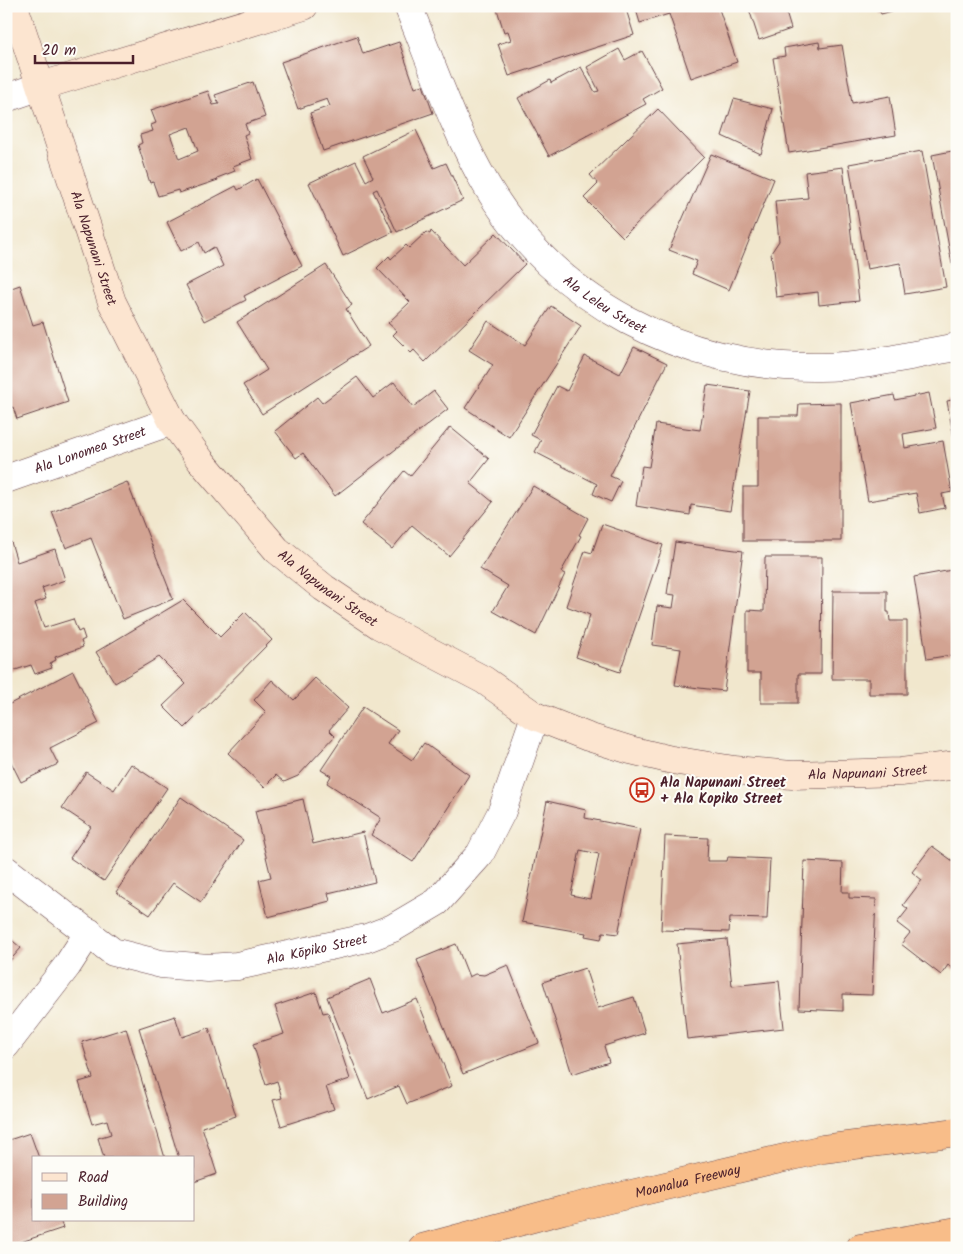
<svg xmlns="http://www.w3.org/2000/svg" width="963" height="1254" font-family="Kalam,sans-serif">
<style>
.building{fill:#d2a392;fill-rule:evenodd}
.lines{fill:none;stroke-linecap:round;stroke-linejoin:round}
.street-casing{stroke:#633d43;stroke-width:29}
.secondary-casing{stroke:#633d43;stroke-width:29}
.highway-casing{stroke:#633d43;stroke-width:29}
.street{stroke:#fff;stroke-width:28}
.secondary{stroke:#fce5d0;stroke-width:28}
.highway{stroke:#f8bd89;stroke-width:28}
.labels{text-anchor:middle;stroke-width:4;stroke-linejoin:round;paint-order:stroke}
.street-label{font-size:14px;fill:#4a1f2b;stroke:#fdfcf7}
.poi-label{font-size:14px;font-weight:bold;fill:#4a1f2b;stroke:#fdfcf7;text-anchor:start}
</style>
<rect width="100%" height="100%" fill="#fdfcf7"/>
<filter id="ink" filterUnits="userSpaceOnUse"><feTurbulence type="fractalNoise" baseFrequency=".02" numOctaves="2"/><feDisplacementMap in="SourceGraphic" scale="10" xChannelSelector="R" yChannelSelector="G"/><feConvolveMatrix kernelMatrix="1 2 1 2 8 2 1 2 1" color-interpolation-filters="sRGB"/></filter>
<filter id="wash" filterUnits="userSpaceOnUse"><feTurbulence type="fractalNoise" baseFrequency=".0096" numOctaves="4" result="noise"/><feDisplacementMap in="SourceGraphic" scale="20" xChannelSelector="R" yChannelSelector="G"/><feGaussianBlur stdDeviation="1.12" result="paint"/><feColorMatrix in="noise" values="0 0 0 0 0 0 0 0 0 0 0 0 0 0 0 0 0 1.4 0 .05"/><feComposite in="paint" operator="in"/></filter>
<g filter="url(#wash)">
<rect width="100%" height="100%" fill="#f1e7cd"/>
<g id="blocks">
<path class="building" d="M 496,6 L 625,6 L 634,35 L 509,76 L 498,44 L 511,40 L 508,31 L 504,32 Z
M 635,6 L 718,6 L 737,62 L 691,78 L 669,14 L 640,23 Z
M 748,6 L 784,6 L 791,29 L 759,40 Z
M 877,6 L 907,6 L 907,7 L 881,14 Z
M 357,36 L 363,54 L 399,42 L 415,88 L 423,85 L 433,113 L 323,151 L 310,113 L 330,106 L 327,99 L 298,109 L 281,62 Z
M 819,42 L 820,48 L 842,45 L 852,103 L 890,96 L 896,135 L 789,153 L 773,58 L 785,56 L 784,48 Z
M 619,49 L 625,60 L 642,51 L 662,88 L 643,99 L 646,104 L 549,156 L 518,98 L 550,80 L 551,83 L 581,67 L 595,92 L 599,91 L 587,67 Z
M 253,82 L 265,117 L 245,124 L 248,133 L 244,135 L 252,159 L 233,166 L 235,171 L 217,178 L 218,180 L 179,193 L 178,190 L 158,196 L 153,182 L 150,183 L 138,145 L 142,143 L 140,135 L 153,131 L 151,125 L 156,123 L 151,110 L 208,91 L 213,105 L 219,104 L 215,95 ZM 189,127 L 198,151 L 179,159 L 170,134 Z
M 734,99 L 773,109 L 761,154 L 722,136 Z
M 658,109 L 704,157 L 623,237 L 584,198 L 598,184 L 590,175 Z
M 416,130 L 434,168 L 446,163 L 463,200 L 397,232 L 377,189 L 373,191 L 393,232 L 343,256 L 309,183 L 356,161 L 366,181 L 373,177 L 363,156 Z
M 957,150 L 957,263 L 952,264 L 932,155 Z
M 922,151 L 946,287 L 905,294 L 900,263 L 867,269 L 849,164 Z
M 711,154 L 774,179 L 729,290 L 692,274 L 697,261 L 669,250 Z
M 843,167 L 859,301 L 819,305 L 818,292 L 776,297 L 771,253 L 779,241 L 775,201 L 808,198 L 805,172 Z
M 257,179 L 302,266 L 244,296 L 246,300 L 204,321 L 186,285 L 223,266 L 214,247 L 204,253 L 199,242 L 181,251 L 167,222 L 236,186 L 238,190 Z
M 431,231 L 463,265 L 496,233 L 525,264 L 425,362 L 414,350 L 411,353 L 393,335 L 397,331 L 388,323 L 410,302 L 377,268 L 389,256 L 391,259 L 406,245 L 409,248 L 426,232 L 430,234 Z
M 326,265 L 352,305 L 346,309 L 369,346 L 262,414 L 243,385 L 267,370 L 237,322 Z
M 20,285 L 33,325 L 43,322 L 68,402 L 17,419 L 13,407 L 6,409 L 6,290 Z
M 551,306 L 581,326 L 509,437 L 465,408 L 493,365 L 469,350 L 488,321 L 525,345 Z
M 634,347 L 667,363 L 610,476 L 621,481 L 611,502 L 593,494 L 597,484 L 535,452 L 541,440 L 531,435 L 557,386 L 567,391 L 585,356 L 620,374 Z
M 357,377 L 373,398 L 394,382 L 413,407 L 434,391 L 448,409 L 335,496 L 303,453 L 296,458 L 275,431 L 317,397 L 322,403 Z
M 707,385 L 750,391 L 730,511 L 691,505 L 690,515 L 636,506 L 642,466 L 649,467 L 656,424 L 700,430 Z
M 929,393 L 936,428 L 903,434 L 905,448 L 943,441 L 952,492 L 942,494 L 945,508 L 920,513 L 916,493 L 868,501 L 851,403 L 894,395 L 895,400 Z
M 957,399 L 957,450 L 956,450 L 947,401 Z
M 841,403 L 841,541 L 743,541 L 743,487 L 758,487 L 758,416 L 798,416 L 799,404 Z
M 450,427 L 489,459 L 470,483 L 493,502 L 449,556 L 412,525 L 392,549 L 361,524 L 404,471 L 410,476 Z
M 127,482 L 173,599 L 123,619 L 91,538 L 66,548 L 52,512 Z
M 533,486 L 588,518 L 579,535 L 581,536 L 561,572 L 565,574 L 536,635 L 493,611 L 508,586 L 480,569 Z
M 602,524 L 663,545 L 620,672 L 576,657 L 590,615 L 566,606 L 585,551 L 592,553 Z
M 11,542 L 17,562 L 55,549 L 65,580 L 42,588 L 46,599 L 35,603 L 44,628 L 73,619 L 78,632 L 82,630 L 85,639 L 81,641 L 83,647 L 55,657 L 56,660 L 50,663 L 52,668 L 35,674 L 31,665 L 6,673 L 6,640 L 10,639 L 6,627 L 6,618 L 9,617 L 6,608 L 6,543 Z
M 675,542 L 743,551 L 724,691 L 675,685 L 681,649 L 652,645 L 657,606 L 673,608 L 675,595 L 667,594 Z
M 765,557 L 822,557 L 821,674 L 798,674 L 798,703 L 761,703 L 761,673 L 747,673 L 747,610 L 764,611 Z
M 957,569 L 957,654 L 927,659 L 914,577 Z
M 833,591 L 887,591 L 887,612 L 889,612 L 890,621 L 907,621 L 907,694 L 869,694 L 869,679 L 832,679 Z
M 183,600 L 220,637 L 245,612 L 272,640 L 185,728 L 163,706 L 186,684 L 159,657 L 115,683 L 96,652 Z
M 73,671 L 99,723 L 50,748 L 58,764 L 21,782 L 6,752 L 6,706 Z
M 315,678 L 348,708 L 329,730 L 335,736 L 298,776 L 284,782 L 276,775 L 264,787 L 228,753 L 266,712 L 254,700 L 272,680 L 294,700 Z
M 363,707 L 398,730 L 388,744 L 412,760 L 424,743 L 469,775 L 413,862 L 371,835 L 381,818 L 327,783 L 331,776 L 321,770 Z
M 131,764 L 167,788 L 104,881 L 70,858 L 91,827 L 62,808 L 86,772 L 114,790 Z
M 181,797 L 243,840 L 201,902 L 173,883 L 150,915 L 116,892 Z
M 303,799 L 313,844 L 363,832 L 375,882 L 328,893 L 330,901 L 268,917 L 259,880 L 271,877 L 255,811 Z
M 547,801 L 586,810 L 585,818 L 640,829 L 618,934 L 603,932 L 601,939 L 585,936 L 586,933 L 522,922 ZM 580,850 L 599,854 L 590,899 L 571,895 Z
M 665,836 L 708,838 L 707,861 L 727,861 L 728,857 L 770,859 L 767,919 L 730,918 L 729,932 L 661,930 Z
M 932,846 L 957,864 L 957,972 L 948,965 L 941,975 L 901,944 L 910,933 L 897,923 L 908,909 L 903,905 L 922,880 L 912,872 Z
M 804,861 L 843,863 L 842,892 L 849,892 L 849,898 L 876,899 L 872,995 L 843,994 L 843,1011 L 799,1009 Z
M 6,935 L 21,948 L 6,965 Z
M 727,939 L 732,986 L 779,981 L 784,1028 L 687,1039 L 677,944 Z
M 456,944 L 469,977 L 475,974 L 484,975 L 508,965 L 539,1043 L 463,1074 L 417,960 Z
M 585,968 L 598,1008 L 634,997 L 645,1033 L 604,1046 L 609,1062 L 572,1074 L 543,982 Z
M 370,979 L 383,1013 L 417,999 L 452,1086 L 407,1104 L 399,1086 L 368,1099 L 327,997 Z
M 316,992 L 323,1013 L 328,1012 L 350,1079 L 326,1087 L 334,1109 L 281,1126 L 273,1100 L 282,1098 L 277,1081 L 266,1085 L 253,1044 L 284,1034 L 275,1006 Z
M 175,1016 L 182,1037 L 209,1028 L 236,1116 L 202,1127 L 217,1174 L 194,1182 L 194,1158 L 179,1158 L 139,1028 Z
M 126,1028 L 165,1158 L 104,1158 L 98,1138 L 111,1134 L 107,1120 L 92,1124 L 79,1082 L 93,1078 L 82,1042 Z
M 30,1133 L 39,1158 L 34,1158 L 34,1220 L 60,1220 L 63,1228 L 6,1247 L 6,1141 Z"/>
</g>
</g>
<g filter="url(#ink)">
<use href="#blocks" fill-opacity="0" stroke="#633d43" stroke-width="1"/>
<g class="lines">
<g class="street-casing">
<g id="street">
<path id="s1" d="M 408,6 C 432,64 455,133 487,186 C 555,302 686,369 819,367 C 865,367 911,355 957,347"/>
<path d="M 6,98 L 41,86"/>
<path id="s2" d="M 6,479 L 172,421"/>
<path id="s3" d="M 6,870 L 113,952 L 161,964 L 208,968 L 237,966 L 367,938 L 393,928 L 437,902 L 480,854 L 502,811 L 535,716"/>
<path d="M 6,1045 L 67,966 L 89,932"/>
</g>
</g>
<g class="secondary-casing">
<g id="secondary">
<path id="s4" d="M 14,6 L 112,302 L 172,421 L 201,461 L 277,550 L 324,588 L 379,625 L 484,680 L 535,716 L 588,737 L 630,750 L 672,760 L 734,770 L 792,775 L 901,772 L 957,765"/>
<path d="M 41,86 L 304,6"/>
</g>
</g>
<g class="highway-casing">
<g id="highway">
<path id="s5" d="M 422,1248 L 563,1210 L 823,1149 L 957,1132"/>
<path d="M 860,1248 L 957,1231"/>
</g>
</g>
<use href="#street" class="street"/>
<use href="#secondary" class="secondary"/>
<use href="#highway" class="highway"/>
</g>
</g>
<defs>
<g id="bus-ring" transform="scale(1.25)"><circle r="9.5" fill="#fdfcf7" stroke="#c8321e" stroke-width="1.5"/><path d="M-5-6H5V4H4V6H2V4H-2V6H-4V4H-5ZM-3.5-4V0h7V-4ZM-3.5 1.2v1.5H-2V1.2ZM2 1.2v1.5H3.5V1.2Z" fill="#c8321e"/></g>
</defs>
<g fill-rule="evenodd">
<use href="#bus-ring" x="642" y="790"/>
</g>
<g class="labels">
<g class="street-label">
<text dy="5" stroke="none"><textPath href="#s4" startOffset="255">Ala Napunani Street</textPath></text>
<text dy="5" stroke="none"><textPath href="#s1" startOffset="366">Ala Leleu Street</textPath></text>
<text dy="5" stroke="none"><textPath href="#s2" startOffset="89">Ala Lonomea Street</textPath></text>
<text dy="5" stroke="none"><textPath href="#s4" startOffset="675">Ala Napunani Street</textPath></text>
<text dy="5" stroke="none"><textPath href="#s4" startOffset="1260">Ala Napunani Street</textPath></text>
<text dy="5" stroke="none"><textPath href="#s3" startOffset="342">Ala Kōpiko Street</textPath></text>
<text dy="5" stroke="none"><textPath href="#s5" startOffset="274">Moanalua Freeway</textPath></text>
</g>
<g class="poi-label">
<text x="660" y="787">Ala Napunani Street<tspan x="660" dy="16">+ Ala Kopiko Street</tspan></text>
</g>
</g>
<rect width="963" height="1254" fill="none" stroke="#fdfcf7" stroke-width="25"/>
<rect x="32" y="1156" width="162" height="65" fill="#fdfcf7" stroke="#b5a4a5"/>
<rect x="42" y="1173" width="25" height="8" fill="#fce5d0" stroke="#b5a4a5"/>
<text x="78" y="1182" font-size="15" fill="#4a1f2b">Road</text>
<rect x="42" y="1194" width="25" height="15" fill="#d2a392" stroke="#b5a4a5"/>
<text x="78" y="1206" font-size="15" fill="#4a1f2b">Building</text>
<path d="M35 55v8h98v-8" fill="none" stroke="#4a1f2b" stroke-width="2.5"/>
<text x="42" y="55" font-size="15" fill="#4a1f2b" stroke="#fdfcf7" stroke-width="4" paint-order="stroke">20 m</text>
</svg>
